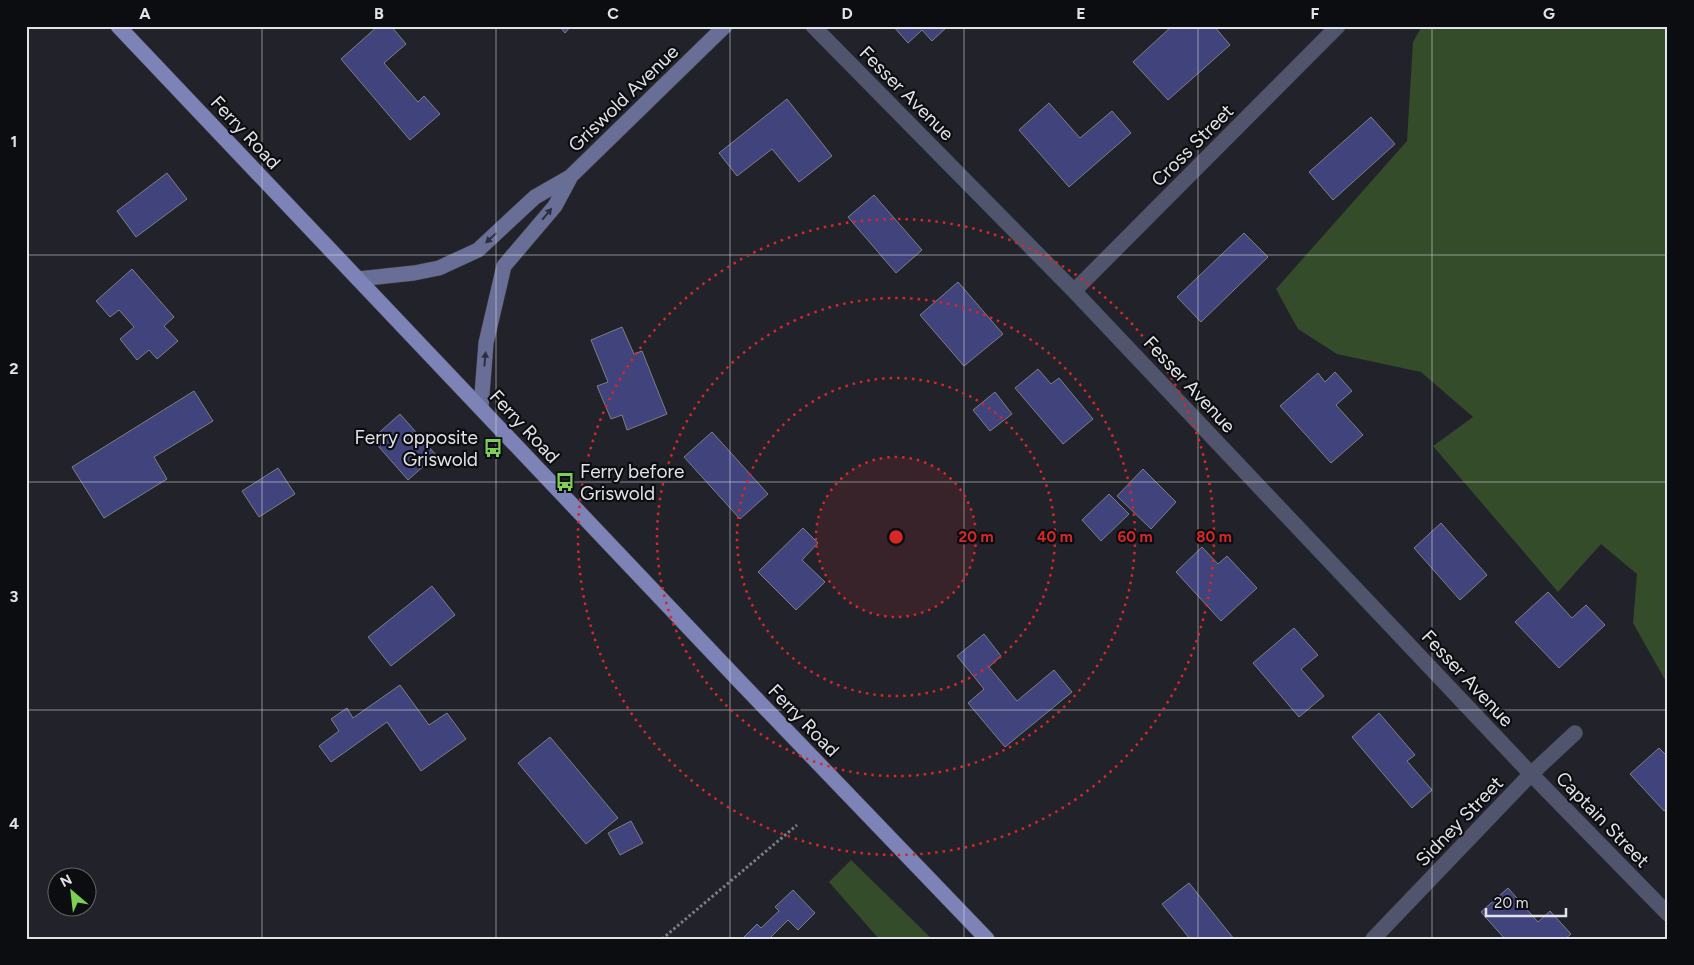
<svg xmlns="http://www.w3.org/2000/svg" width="1694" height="965" font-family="Figtree,sans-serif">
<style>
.green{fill:#344c29}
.building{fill:#41437c;stroke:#7d7e86}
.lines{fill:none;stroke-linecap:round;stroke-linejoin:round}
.street-casing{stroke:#3d3e44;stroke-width:16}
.secondary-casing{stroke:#3d3e44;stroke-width:16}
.primary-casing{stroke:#3d3e44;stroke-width:16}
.path{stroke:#7d7e83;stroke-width:3;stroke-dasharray:2.5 2.5;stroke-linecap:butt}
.street{stroke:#50546d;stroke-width:15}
.secondary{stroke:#696e97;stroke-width:15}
.primary{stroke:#7d82b7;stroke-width:15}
.oneway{fill:#2d2f3f}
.grid{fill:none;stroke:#e2e3e7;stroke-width:1;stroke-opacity:0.55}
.ring{fill:none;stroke:#d62828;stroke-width:2.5;stroke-dasharray:2.5 5}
.labels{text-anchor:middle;stroke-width:4.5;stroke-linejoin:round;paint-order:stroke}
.street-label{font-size:19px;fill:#e2e3e7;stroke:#0c0d10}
.poi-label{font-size:19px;fill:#e2e3e7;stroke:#0c0d10;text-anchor:end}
.centre{fill:#d62828;stroke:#0c0d10;stroke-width:2.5}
.ring-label{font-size:15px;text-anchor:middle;font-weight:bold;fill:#d62828;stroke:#0c0d10;stroke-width:4.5;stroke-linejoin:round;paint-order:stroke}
.neatline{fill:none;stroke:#e2e3e7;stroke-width:2}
.grid-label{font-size:16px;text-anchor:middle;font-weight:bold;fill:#e2e3e7}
</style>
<rect width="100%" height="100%" fill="#22232a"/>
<path class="green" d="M 1422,26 L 1668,26 L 1668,685 L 1633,623 L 1637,574 L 1601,544 L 1558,592 L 1433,446 L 1473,417 L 1421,372 L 1337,354 L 1298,329 L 1276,289 L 1407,141 L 1413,42 Z
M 851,860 L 932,939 L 879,939 L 829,882 Z"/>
<path class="building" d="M 378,26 L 391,26 L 406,44 L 384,63 L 418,102 L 424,96 L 440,114 L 410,140 L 341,59 Z
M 559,26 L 571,26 L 565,33 Z
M 893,26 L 948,26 L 932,41 L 922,30 L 908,43 Z
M 1172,26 L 1214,26 L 1230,45 L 1168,100 L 1133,62 Z
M 787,99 L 832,156 L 799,182 L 772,149 L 737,176 L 719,153 Z
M 1049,103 L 1080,138 L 1112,111 L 1131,133 L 1069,187 L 1019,130 Z
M 1371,117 L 1395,144 L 1333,200 L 1309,172 Z
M 167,173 L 187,199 L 136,237 L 117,211 Z
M 874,195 L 922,250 L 896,273 L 848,217 Z
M 1244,233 L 1268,257 L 1201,322 L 1177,297 Z
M 132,269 L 174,317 L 164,326 L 178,341 L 157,359 L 149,350 L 137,360 L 120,339 L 134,327 L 119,310 L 110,317 L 96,301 Z
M 958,282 L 1003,334 L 964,366 L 920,315 Z
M 622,327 L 634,354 L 642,351 L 667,414 L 627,430 L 622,415 L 611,419 L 597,386 L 608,382 L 591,340 Z
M 1038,369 L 1051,384 L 1059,378 L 1093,419 L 1063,444 L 1015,388 Z
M 1335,372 L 1352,391 L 1336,405 L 1363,435 L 1331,463 L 1280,406 L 1318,373 L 1325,382 Z
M 194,391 L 213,421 L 154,457 L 167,479 L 104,518 L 72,467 Z
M 995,392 L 1012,414 L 990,431 L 973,410 Z
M 400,414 L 436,455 L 408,480 L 372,439 Z
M 712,432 L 768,494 L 740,519 L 684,457 Z
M 278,468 L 295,494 L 259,517 L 242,491 Z
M 1143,469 L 1176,502 L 1151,529 L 1117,496 Z
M 1109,494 L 1129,514 L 1101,541 L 1082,520 Z
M 1441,523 L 1487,575 L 1460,600 L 1414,548 Z
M 803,528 L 818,543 L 802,560 L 825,582 L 796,610 L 758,572 Z
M 1202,547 L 1218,564 L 1227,556 L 1257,588 L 1221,621 L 1176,572 Z
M 432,586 L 455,615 L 391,666 L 368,637 Z
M 1548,592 L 1572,618 L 1586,605 L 1605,625 L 1559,668 L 1515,622 Z
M 1294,628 L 1318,655 L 1301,669 L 1324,696 L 1299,717 L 1253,663 Z
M 984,634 L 1001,656 L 989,667 L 1017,701 L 1054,670 L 1072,692 L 1005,747 L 968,703 L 984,689 L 957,656 Z
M 400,685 L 429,725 L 447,713 L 466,739 L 421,771 L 387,722 L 331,762 L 319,746 L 339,731 L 331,719 L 347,708 L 353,718 Z
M 1379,713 L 1415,755 L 1407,761 L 1432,790 L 1412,808 L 1352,737 Z
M 550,737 L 618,818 L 586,844 L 518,763 Z
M 1659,748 L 1668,757 L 1668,808 L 1664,811 L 1630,774 Z
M 631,821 L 643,843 L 620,855 L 608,833 Z
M 1189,883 L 1234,939 L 1190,939 L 1162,904 Z
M 1508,888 L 1538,922 L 1550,911 L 1571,934 L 1565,939 L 1505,939 L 1481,912 Z
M 793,890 L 815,913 L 798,930 L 788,920 L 771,937 L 772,939 L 742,939 L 757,924 L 761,928 L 779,911 L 775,907 Z"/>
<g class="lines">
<g class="street-casing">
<path id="street" d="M 813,26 L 1074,291 L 1531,774 L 1668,914
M 1074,291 L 1338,26
M 1373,939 L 1531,774 L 1575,733"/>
</g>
<g class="secondary-casing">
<path id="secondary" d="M 358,279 L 414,273 L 439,268 L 478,250 L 535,197 L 570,177 L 725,26
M 481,407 L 486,343 L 504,266 L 555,206 L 570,178"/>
</g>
<g class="primary-casing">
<path id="primary" d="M 118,26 L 743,685 L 987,939"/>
</g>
<path class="path" d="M 662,939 L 797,825"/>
<use href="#street" class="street"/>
<use href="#secondary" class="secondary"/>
<use href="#primary" class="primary"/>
</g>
<defs><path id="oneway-solid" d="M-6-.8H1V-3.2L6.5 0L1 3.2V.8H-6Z" transform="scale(1.25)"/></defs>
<g class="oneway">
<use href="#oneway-solid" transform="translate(547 214) rotate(-50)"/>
<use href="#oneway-solid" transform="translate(491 238) rotate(137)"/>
<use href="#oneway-solid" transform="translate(485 359) rotate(-85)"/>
</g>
<path class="grid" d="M 262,26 L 262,939M 496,26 L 496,939M 730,26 L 730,939M 964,26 L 964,939M 1198,26 L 1198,939M 1432,26 L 1432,939M 26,255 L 1668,255M 26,482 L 1668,482M 26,710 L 1668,710"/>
<circle cx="896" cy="537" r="80" fill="#d62828" fill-opacity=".12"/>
<g class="ring">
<circle cx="896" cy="537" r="80"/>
<circle cx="896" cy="537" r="159"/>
<circle cx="896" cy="537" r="239"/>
<circle cx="896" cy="537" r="318"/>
</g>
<defs>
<g id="bus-bare" transform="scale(1.5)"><path d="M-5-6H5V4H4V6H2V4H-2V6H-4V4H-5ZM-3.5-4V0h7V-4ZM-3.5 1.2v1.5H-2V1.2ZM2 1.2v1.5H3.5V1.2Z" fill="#7ed053" stroke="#0c0d10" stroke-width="2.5" paint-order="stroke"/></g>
</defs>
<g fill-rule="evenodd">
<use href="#bus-bare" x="493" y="448"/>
<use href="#bus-bare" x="565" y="482"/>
</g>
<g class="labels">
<g class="street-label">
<text transform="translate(907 93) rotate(45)" y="7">Fesser Avenue</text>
<text transform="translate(623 98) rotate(-44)" y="7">Griswold Avenue</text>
<text transform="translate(246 132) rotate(47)" y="7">Ferry Road</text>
<text transform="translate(1192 145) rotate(-45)" y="7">Cross Street</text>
<text transform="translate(1190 384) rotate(47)" y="7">Fesser Avenue</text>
<text transform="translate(525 426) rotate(47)" y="7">Ferry Road</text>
<text transform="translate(1468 678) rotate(47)" y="7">Fesser Avenue</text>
<text transform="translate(804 720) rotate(46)" y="7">Ferry Road</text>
<text transform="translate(1603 819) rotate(46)" y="7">Captain Street</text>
<text transform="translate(1459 821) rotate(-46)" y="7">Sidney Street</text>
</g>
<g class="poi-label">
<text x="478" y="444">Ferry opposite<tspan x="478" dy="22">Griswold</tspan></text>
<text x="580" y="478" text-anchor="start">Ferry before<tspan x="580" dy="22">Griswold</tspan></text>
</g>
</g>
<circle cx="896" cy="537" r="8" class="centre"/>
<g class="ring-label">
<text x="976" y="542">20 m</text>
<text x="1055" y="542">40 m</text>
<text x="1135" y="542">60 m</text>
<text x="1214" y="542">80 m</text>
</g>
<rect width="1694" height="965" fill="none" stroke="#0c0d10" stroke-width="55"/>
<g transform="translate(72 892) rotate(332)"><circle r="24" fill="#0c0d10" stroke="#626366"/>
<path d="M0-4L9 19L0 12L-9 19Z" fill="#7ed053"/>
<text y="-8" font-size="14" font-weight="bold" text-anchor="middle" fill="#e2e3e7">N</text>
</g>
<path d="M1486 908v8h80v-8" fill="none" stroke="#e2e3e7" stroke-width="2.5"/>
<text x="1494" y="908" font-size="15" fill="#e2e3e7" stroke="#0c0d10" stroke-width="4" paint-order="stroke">20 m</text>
<rect x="28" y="28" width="1638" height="910" class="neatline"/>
<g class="grid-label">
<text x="145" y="19">A</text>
<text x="379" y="19">B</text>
<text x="613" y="19">C</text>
<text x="847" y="19">D</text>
<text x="1081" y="19">E</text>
<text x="1315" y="19">F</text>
<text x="1549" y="19">G</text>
<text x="14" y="147">1</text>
<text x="14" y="374">2</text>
<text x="14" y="602">3</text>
<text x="14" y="829">4</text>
</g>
</svg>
